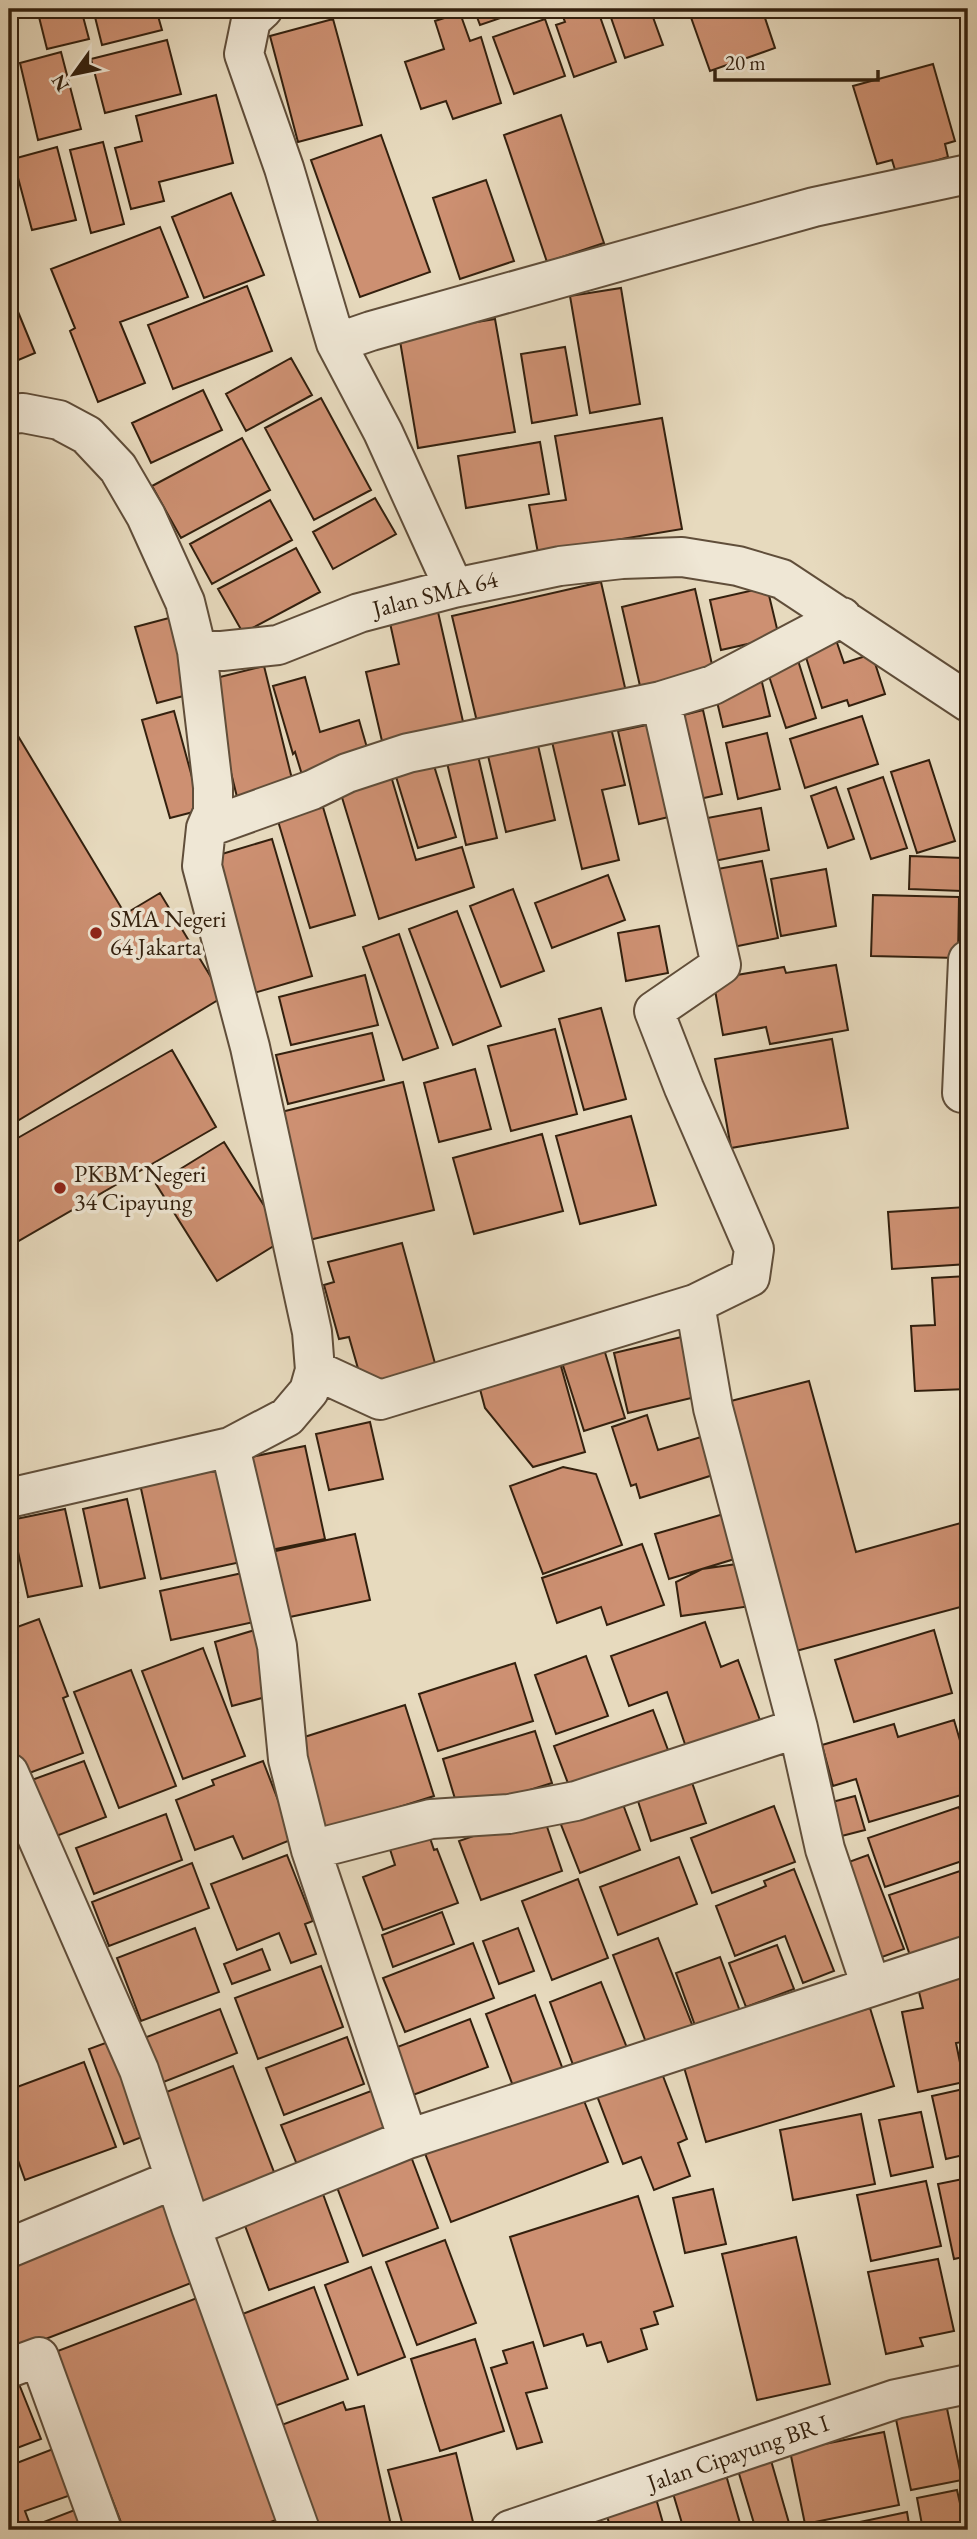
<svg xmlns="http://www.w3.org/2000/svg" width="977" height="2539" font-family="'EB Garamond',serif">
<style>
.building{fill:#cd9072;stroke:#33200e;stroke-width:2}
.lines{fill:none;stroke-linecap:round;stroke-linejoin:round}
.minor-casing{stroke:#604e3a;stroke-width:42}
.minor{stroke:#efe7d5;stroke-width:38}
.poi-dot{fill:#8f2418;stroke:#efe7d5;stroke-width:2.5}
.labels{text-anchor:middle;stroke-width:7;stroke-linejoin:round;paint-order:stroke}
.street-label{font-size:24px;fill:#33200e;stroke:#efe7d5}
.poi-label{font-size:24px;fill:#33200e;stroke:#efe7d5;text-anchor:start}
</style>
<rect width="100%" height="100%" fill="#e7dabe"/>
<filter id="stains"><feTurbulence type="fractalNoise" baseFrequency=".00286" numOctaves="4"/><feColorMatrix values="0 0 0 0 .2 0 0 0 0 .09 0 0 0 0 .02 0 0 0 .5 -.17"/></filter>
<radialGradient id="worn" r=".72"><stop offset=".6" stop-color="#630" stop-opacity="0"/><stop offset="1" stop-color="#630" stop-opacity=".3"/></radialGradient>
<path class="building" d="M 37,9 L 81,9 L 89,39 L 47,49 Z
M 93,9 L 156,9 L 162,30 L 102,45 Z
M 474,9 L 527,9 L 480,25 Z
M 560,9 L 583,9 L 585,15 L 598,11 L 616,62 L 574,77 L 556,25 L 565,22 Z
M 608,9 L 650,9 L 663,45 L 625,58 Z
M 688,9 L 762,9 L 775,48 L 710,71 Z
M 460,13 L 470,41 L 481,37 L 501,103 L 453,119 L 446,101 L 421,109 L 405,62 L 444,49 L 435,21 Z
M 333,19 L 362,125 L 298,142 L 270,36 Z
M 545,19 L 565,76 L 514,94 L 493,37 Z
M 167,40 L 181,94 L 105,113 L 91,59 Z
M 61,52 L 81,129 L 38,140 L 20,63 Z
M 933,64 L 955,141 L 945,144 L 948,157 L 896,173 L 892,160 L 877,164 L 853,86 Z
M 216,95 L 233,163 L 159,182 L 164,201 L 131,209 L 115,148 L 142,141 L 136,116 Z
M 561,115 L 604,243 L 547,262 L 504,135 Z
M 381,135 L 430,272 L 360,297 L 311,160 Z
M 103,142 L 124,224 L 91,233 L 70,150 Z
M 57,147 L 76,220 L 32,230 L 13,159 Z
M 486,180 L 514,261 L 460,279 L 433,198 Z
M 231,193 L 264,275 L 204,298 L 172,217 Z
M 160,227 L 188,297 L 120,322 L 145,383 L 98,402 L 70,331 L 75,328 L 51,269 Z
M 247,286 L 272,351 L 173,389 L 148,325 Z
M 621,288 L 640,404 L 590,413 L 570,296 Z
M 14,302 L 35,353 L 9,364 L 9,304 Z
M 495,319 L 515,432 L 418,448 L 399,335 Z
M 565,347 L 577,415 L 532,423 L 521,354 Z
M 291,358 L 312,395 L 246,431 L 226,394 Z
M 203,390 L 222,430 L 151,463 L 132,423 Z
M 321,398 L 371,490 L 314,520 L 265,428 Z
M 662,418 L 682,529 L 538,553 L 529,505 L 566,500 L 555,436 Z
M 242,438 L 270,490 L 181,538 L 152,486 Z
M 540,442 L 549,494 L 466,508 L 458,456 Z
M 375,498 L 396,534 L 333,569 L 313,532 Z
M 270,500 L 292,540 L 212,584 L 190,544 Z
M 296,548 L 320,592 L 243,633 L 218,589 Z
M 601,582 L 626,692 L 478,726 L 452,616 Z
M 767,587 L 779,637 L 721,650 L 710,600 Z
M 695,589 L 713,669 L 640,686 L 622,607 Z
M 438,612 L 464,726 L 382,741 L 366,672 L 399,664 L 390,623 Z
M 169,618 L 191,694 L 157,703 L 135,627 Z
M 835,637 L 844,663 L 872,654 L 885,694 L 849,706 L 847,700 L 822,708 L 803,648 Z
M 796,654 L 816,718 L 786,728 L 765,664 Z
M 264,666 L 295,791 L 239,805 L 208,680 Z
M 305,677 L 320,732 L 359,720 L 370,758 L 303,778 L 295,752 L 293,754 L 273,686 Z
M 761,678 L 770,716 L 723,727 L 714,689 Z
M 703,710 L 722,794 L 695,800 L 676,717 Z
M 174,711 L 201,810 L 170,818 L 142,720 Z
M 862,716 L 878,764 L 805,788 L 790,739 Z
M 9,721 L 125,914 L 160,893 L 223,997 L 9,1126 L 9,970 L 17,965 L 9,951 Z
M 656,723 L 677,815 L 639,824 L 618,731 Z
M 610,724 L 625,785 L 602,790 L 619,860 L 582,869 L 549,729 Z
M 535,732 L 555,820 L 506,832 L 485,743 Z
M 767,733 L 780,789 L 738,799 L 726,743 Z
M 476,747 L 497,838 L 466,845 L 445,754 Z
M 431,756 L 456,837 L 418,848 L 393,767 Z
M 929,760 L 955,841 L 917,853 L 891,772 Z
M 388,766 L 416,860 L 462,847 L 474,887 L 379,919 L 337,781 Z
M 883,777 L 907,848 L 871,859 L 848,789 Z
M 836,787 L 854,839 L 828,848 L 811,796 Z
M 320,797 L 355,915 L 310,928 L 275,811 Z
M 761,808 L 769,850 L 709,862 L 702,819 Z
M 272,839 L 312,976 L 254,993 L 212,857 Z
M 910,856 L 963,858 L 962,891 L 909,889 Z
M 762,861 L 778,938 L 728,948 L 712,870 Z
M 826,869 L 836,926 L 781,936 L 771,879 Z
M 608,875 L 625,920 L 552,948 L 535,903 Z
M 513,889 L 544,971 L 501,987 L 470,906 Z
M 873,895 L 959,897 L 958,958 L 871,956 Z
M 457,911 L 501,1026 L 453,1045 L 409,929 Z
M 659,926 L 668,973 L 626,981 L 618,933 Z
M 399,934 L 438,1048 L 403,1060 L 363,947 Z
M 836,965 L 848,1030 L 770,1044 L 766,1027 L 723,1035 L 713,979 L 784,967 L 786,973 Z
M 365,975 L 378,1025 L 291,1045 L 279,997 Z
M 601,1008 L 626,1099 L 584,1110 L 559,1019 Z
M 555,1029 L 577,1114 L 511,1131 L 488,1046 Z
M 372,1033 L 384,1080 L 288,1104 L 276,1055 Z
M 832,1039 L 848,1128 L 731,1148 L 715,1059 Z
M 172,1050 L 216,1127 L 15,1243 L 9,1232 L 9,1143 Z
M 475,1069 L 491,1129 L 439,1142 L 424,1083 Z
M 403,1082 L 434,1210 L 305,1241 L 273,1114 Z
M 631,1116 L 656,1205 L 580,1224 L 556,1136 Z
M 542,1134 L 563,1211 L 474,1234 L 453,1158 Z
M 224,1142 L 285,1239 L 217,1281 L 156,1184 Z
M 966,1207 L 968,1264 L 892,1269 L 888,1212 Z
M 402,1243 L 436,1367 L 363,1386 L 349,1337 L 339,1339 L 324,1285 L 334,1282 L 328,1262 Z
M 968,1276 L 968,1389 L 915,1391 L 911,1326 L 935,1325 L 932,1278 Z
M 690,1335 L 704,1395 L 628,1413 L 614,1353 Z
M 600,1336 L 625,1418 L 584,1431 L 558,1350 Z
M 557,1352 L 585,1452 L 533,1467 L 485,1408 L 476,1374 Z
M 809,1381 L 856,1552 L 968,1521 L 968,1605 L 796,1651 L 727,1402 Z
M 647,1415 L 658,1450 L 701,1437 L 713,1475 L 640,1498 L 636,1484 L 631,1486 L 612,1427 Z
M 370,1422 L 383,1479 L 329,1490 L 316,1434 Z
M 305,1446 L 325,1539 L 261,1552 L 241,1459 Z
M 220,1467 L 241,1562 L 161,1579 L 140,1484 Z
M 563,1467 L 596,1474 L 622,1545 L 543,1574 L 510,1486 Z
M 127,1499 L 145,1578 L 100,1588 L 83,1509 Z
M 65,1509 L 82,1586 L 28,1597 L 11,1520 Z
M 727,1513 L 741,1557 L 669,1579 L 655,1534 Z
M 355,1534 L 370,1600 L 285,1618 L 271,1552 Z
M 642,1544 L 664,1605 L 607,1625 L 601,1607 L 557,1623 L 542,1578 Z
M 744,1563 L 751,1606 L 681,1616 L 676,1582 L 702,1569 Z
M 9,1567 L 18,1602 L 9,1604 Z
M 247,1572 L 258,1621 L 171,1640 L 160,1591 Z
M 39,1619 L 68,1696 L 63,1698 L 83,1753 L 24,1775 L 9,1736 L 9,1630 Z
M 705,1622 L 721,1667 L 738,1660 L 761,1723 L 687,1750 L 667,1692 L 629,1706 L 611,1656 Z
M 258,1629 L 277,1694 L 232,1706 L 215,1642 Z
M 934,1630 L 952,1693 L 854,1722 L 835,1660 Z
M 203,1648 L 245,1756 L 183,1779 L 142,1671 Z
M 586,1656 L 608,1716 L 556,1734 L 535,1675 Z
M 515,1663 L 533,1721 L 438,1751 L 419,1694 Z
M 131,1670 L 176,1786 L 119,1808 L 74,1692 Z
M 405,1705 L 434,1796 L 324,1831 L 295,1740 Z
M 653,1710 L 671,1758 L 572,1794 L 554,1746 Z
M 954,1720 L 968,1768 L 968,1793 L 869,1822 L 856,1779 L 833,1786 L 822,1745 L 894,1724 L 898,1737 Z
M 535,1731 L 552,1783 L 459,1812 L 443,1759 Z
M 84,1761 L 106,1817 L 51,1838 L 29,1781 Z
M 263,1761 L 293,1839 L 243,1859 L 233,1836 L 195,1850 L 176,1800 L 214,1785 L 212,1780 Z
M 688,1771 L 706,1823 L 651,1841 L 634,1789 Z
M 855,1796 L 865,1830 L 826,1840 L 817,1806 Z
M 621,1799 L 640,1850 L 580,1873 L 560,1822 Z
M 774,1806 L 795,1862 L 712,1893 L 691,1838 Z
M 959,1807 L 968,1835 L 968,1859 L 885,1887 L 868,1838 Z
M 542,1812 L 562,1871 L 481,1900 L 459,1841 Z
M 166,1814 L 182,1860 L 94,1894 L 76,1848 Z
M 427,1829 L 434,1850 L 437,1849 L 458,1903 L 383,1930 L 363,1877 L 395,1865 L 388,1843 Z
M 287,1855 L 313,1921 L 305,1924 L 316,1954 L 291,1963 L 279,1933 L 237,1950 L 211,1884 Z
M 868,1855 L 904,1949 L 871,1961 L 835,1867 Z
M 679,1857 L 697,1904 L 618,1935 L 600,1887 Z
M 192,1863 L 209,1908 L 109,1946 L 92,1902 Z
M 794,1869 L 834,1971 L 803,1983 L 785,1936 L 735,1956 L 716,1906 L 766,1886 L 764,1881 Z
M 960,1871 L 968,1894 L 968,1945 L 913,1964 L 889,1895 Z
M 578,1879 L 608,1958 L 552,1980 L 522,1901 Z
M 442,1912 L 454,1944 L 393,1967 L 382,1935 Z
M 195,1928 L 219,1992 L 141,2021 L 117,1958 Z
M 518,1928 L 534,1971 L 499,1984 L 483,1941 Z
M 658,1938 L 693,2027 L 647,2045 L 613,1955 Z
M 473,1943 L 494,1998 L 405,2032 L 383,1978 Z
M 777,1945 L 794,1989 L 746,2007 L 729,1963 Z
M 262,1949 L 270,1970 L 232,1984 L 224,1964 Z
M 720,1957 L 741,2014 L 697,2031 L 676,1973 Z
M 321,1966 L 343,2027 L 258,2059 L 235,1998 Z
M 968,1973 L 968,2041 L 956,2043 L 964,2082 L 918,2092 L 902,2012 L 923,2008 L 917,1984 Z
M 601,1982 L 629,2053 L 576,2073 L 550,2002 Z
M 535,1995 L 565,2075 L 516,2094 L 486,2014 Z
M 870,2008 L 894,2086 L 706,2142 L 683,2064 Z
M 220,2009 L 237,2053 L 161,2083 L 144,2038 Z
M 470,2019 L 488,2067 L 405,2098 L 387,2051 Z
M 347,2037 L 364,2084 L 284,2115 L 266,2068 Z
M 119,2038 L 155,2132 L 124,2144 L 89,2049 Z
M 84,2062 L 116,2147 L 25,2180 L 9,2135 L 9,2090 Z
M 658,2063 L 687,2139 L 678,2143 L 690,2176 L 654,2190 L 641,2157 L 623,2164 L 594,2088 Z
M 233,2066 L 279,2185 L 196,2217 L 151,2098 Z
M 379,2088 L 397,2135 L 300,2172 L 281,2125 Z
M 579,2088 L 608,2162 L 451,2222 L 423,2148 Z
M 968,2088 L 968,2154 L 946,2159 L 932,2096 Z
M 921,2112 L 933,2167 L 891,2176 L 879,2120 Z
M 861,2114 L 875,2184 L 793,2200 L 780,2130 Z
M 407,2146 L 438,2228 L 363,2256 L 332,2174 Z
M 968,2178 L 968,2256 L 954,2259 L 938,2184 Z
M 926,2181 L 941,2246 L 871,2261 L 857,2195 Z
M 320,2186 L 348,2262 L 269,2290 L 241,2215 Z
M 713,2189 L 726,2244 L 685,2253 L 673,2198 Z
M 638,2196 L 673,2306 L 654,2312 L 658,2324 L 641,2329 L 647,2349 L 608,2362 L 601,2342 L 587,2346 L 583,2334 L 544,2346 L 510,2237 Z
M 168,2201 L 199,2280 L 9,2353 L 9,2263 Z
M 796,2237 L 830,2384 L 757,2400 L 722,2254 Z
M 445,2240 L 476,2323 L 417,2345 L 386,2262 Z
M 938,2259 L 954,2331 L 920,2338 L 923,2346 L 886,2354 L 868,2272 Z
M 371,2267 L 405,2357 L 358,2375 L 325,2285 Z
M 314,2287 L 348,2379 L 272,2407 L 237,2316 Z
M 197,2298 L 282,2518 L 270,2522 L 273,2530 L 124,2530 L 55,2352 Z
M 475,2339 L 504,2431 L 440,2451 L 411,2359 Z
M 533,2342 L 547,2388 L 526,2393 L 542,2442 L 517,2449 L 491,2368 L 507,2363 L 503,2351 Z
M 17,2379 L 41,2439 L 9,2451 L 9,2382 Z
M 968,2388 L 968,2445 L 957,2390 Z
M 945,2399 L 962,2480 L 911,2490 L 894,2410 Z
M 343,2402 L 346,2410 L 364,2406 L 392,2530 L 315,2530 L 276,2427 Z
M 884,2432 L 899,2505 L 805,2524 L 790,2451 Z
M 53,2449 L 71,2495 L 25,2511 L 31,2527 L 85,2506 L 94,2530 L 9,2530 L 9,2466 Z
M 456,2453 L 475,2530 L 404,2530 L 388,2470 Z
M 770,2457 L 789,2523 L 756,2530 L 737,2467 Z
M 726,2475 L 742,2530 L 684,2530 L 672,2490 Z
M 957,2490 L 966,2530 L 923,2530 L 917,2498 Z
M 655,2495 L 665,2530 L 611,2530 L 605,2509 Z
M 907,2512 L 910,2530 L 842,2530 L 841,2526 Z"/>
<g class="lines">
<g class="minor-casing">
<path id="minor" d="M 263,9 L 251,20 L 244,54 L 284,168 L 336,343 L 383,432 L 454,588
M 336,343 L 371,331 L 814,207 L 968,174
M 9,414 L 23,413 L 59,420 L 87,435 L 118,468 L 146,516 L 185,602 L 197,651 L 222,651 L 278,645 L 359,613 L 454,588 L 560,566 L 622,559 L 682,557 L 738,566 L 782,579 L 968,702
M 206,828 L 312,790 L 347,773 L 408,753 L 661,701 L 713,685 L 842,617
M 962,1093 L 968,960
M 695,1304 L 713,1408 L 798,1728 L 825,1849 L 871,1986
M 315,1370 L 380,1400 L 695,1304 L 750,1277 L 754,1249 L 684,1088 L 654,1011 L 721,965 L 661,701
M 230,1447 L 277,1646 L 288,1759 L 311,1850 L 408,2139
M 9,1498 L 230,1447 L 287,1417 L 309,1391 L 315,1370 L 312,1332 L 250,1047 L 202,866 L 206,828 L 213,812 L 213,787 L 197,651
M 9,1773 L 139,2070 L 191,2227
M 311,1850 L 431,1819 L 509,1814 L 576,1801 L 798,1728
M 9,2248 L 175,2179
M 9,2368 L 39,2357 L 102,2530
M 300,2530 L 191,2227 L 408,2139 L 968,1955
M 510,2530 L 896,2399 L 968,2384"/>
</g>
<use href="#minor" class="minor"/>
</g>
<g class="poi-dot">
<circle cx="96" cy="933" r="7"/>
<circle cx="60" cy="1188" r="7"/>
</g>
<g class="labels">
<g class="street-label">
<text transform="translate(435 594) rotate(-14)" y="8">Jalan SMA 64</text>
<text transform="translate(738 2453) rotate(-19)" y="8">Jalan Cipayung BR I</text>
</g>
<g class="poi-label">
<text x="110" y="927">SMA Negeri<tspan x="110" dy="28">64 Jakarta</tspan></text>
<text x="74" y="1182">PKBM Negeri<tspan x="74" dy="28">34 Cipayung</tspan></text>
</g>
</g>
<rect width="977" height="2539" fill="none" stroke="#e7dabe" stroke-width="35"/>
<rect x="10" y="10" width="956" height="2518" fill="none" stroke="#33200e" stroke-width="3.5"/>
<rect x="18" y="18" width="942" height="2504" fill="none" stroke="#33200e" stroke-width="2"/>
<g transform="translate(74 74) rotate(237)" stroke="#efe7d5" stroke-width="5" paint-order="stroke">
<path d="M0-5L12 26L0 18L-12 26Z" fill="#33200e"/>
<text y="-10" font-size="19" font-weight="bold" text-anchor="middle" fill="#33200e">N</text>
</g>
<path d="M715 70v10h163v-10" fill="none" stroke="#33200e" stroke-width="3.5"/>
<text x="725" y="70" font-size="21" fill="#33200e" stroke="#efe7d5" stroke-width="5" paint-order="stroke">20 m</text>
<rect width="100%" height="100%" filter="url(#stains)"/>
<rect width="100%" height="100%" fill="url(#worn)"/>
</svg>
